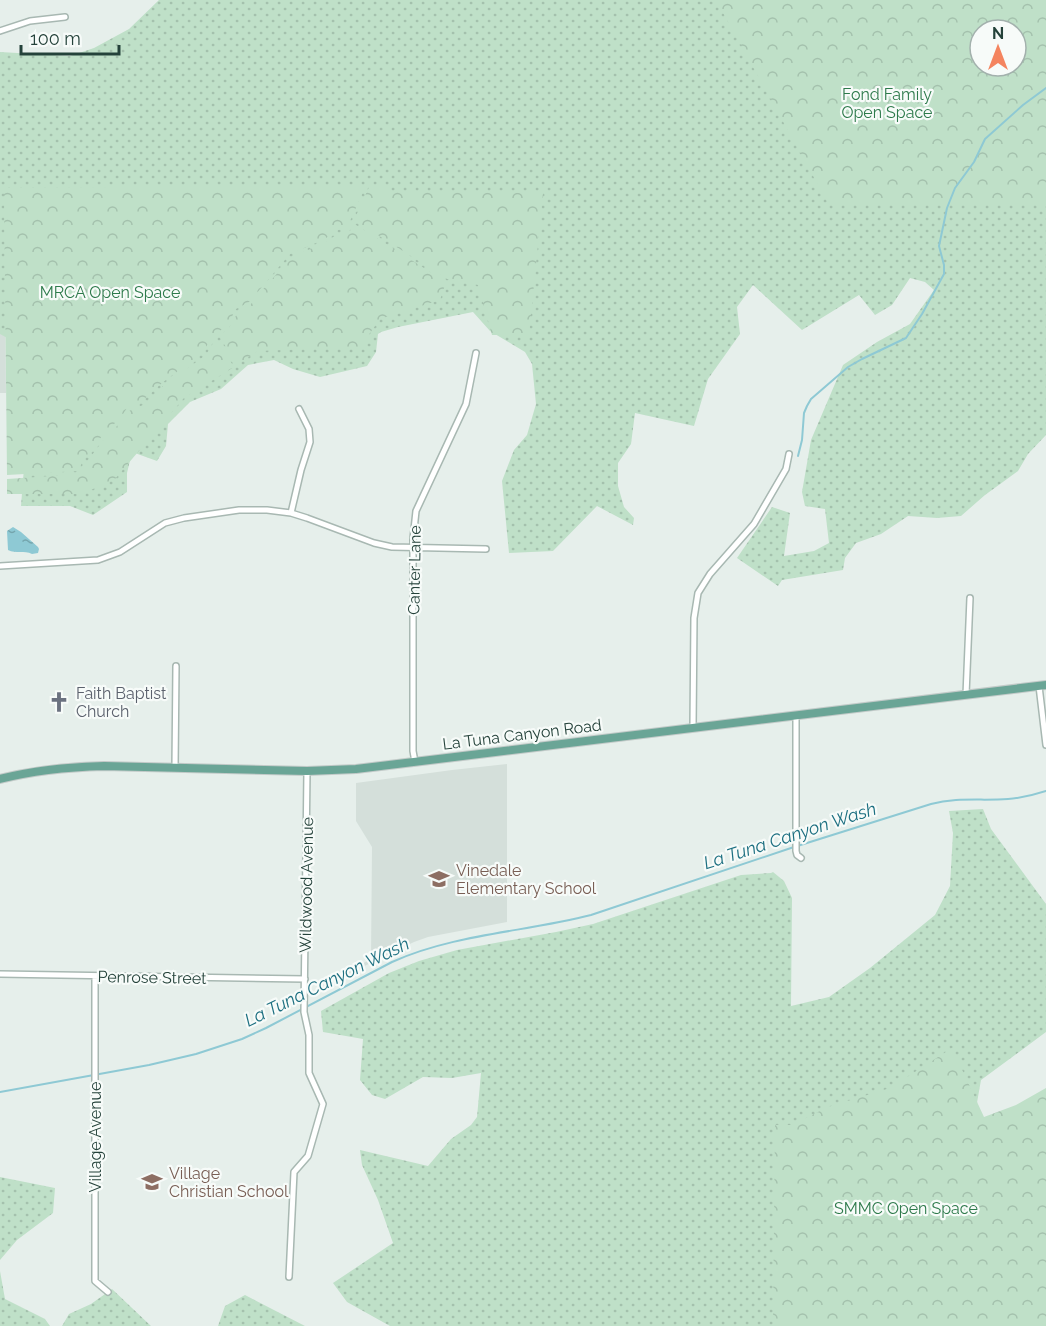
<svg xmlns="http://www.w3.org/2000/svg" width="1046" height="1326" font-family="Raleway,sans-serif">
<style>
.built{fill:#d4dfda}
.grass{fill:url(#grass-dots);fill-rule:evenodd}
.park{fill:url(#park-crowns);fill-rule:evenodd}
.water{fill:url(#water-ripples)}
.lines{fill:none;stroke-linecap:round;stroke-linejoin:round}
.stream{stroke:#8ec9d4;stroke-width:2}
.street-casing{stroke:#a8b8b2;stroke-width:8}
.primary-casing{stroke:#c2cac8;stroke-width:10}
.street{stroke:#fff;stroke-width:5}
.primary{stroke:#6aa596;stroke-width:8}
.labels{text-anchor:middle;stroke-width:4.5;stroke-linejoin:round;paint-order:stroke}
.park-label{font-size:16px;fill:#2d7a4b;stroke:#f7fbf9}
.street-label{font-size:16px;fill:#24423a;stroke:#f7fbf9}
.worship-label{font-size:16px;fill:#5b616d;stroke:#f7fbf9;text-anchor:start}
.education-label{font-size:16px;fill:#785e54;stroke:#f7fbf9;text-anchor:start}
.water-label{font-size:18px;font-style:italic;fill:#1c6f80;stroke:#f7fbf9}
</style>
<defs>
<pattern id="grass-dots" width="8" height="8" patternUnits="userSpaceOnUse" patternTransform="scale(1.5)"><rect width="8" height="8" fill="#bfe0c8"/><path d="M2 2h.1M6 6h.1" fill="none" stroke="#a4c1ad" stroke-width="1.8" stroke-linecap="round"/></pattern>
<pattern id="park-crowns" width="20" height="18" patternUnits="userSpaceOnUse" patternTransform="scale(1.5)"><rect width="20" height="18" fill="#bfe0c8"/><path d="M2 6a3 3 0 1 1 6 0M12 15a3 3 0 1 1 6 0" fill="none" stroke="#a4c1ad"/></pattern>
<pattern id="water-ripples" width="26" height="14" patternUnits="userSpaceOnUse" patternTransform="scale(1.5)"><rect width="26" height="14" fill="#8ec9d4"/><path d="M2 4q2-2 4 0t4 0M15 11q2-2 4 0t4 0" fill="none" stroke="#74a5ad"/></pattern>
</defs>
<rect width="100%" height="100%" fill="#e6efeb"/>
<path class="built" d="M 0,188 L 4,188 L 6,393 L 0,393 Z
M 507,764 L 507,922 L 428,937 L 414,942 L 348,974 L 347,972 L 371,959 L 372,847 L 356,821 L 356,783 L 452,770 Z"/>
<path class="grass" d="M 159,0 L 1046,0 L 1046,435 L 1028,454 L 1018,471 L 985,495 L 961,516 L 937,518 L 908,516 L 881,534 L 856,543 L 845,558 L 843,570 L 782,580 L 778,586 L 737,558 L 772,507 L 790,513 L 784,556 L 814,551 L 829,543 L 825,509 L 805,506 L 802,492 L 811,440 L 843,365 L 877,342 L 910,324 L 934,290 L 925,282 L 910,278 L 892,305 L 875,315 L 859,295 L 802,330 L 753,285 L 737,307 L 740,334 L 708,379 L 694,426 L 635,413 L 631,444 L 618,463 L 618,486 L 624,507 L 634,518 L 633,525 L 597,506 L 553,551 L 509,553 L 502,481 L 514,450 L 527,435 L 536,404 L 532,364 L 525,352 L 490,331 L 473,312 L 398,327 L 381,332 L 378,334 L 376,352 L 367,366 L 320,377 L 293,369 L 274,360 L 248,365 L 221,389 L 190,402 L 168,424 L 166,446 L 157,461 L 132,452 L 127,473 L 127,492 L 93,515 L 70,506 L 21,506 L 33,352 L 0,334 L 0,52 L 70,56 L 94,48 L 129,29 ZM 980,30 L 1016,30 L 1016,66 L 980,66 Z
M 983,809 L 991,829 L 1046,904 L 1046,1032 L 981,1080 L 975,1114 L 1046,1326 L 390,1326 L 347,1302 L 333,1283 L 393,1243 L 378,1200 L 362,1165 L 360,1150 L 428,1166 L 451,1139 L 471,1125 L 477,1117 L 481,1073 L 452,1078 L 423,1077 L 385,1099 L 372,1095 L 360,1080 L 363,1039 L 323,1032 L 321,1011 L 389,973 L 419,961 L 457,950 L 556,932 L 593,924 L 741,875 L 771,873 L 773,872 L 784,881 L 792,898 L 791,1006 L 829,997 L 870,968 L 935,915 L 950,886 L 953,833 L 949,811 Z
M 0,1177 L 55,1188 L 53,1213 L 17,1240 L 0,1260 Z
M 0,1271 L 5,1299 L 45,1319 L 50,1326 L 0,1326 Z
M 112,1289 L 151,1326 L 62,1326 L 69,1314 L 91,1304 Z
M 245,1295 L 305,1326 L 218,1326 L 225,1306 Z"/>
<path class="park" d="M 716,0 L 1046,0 L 1046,204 L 828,203 ZM 980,30 L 1016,30 L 1016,66 L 980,66 Z
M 366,185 L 347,228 L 338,230 L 323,240 L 290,254 L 249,302 L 236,309 L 226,326 L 212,337 L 203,352 L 162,383 L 141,402 L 127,408 L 121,417 L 102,436 L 82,462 L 79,471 L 7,475 L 4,188 Z
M 370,185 L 384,185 L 384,192 L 543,193 L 529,335 L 492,335 L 478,285 L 447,279 L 354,220 Z
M 353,223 L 446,282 L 440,300 L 380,319 L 360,347 L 258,351 L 237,365 L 219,336 L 229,328 L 238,312 L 251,304 L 265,287 L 292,257 L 324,243 L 339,233 L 350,231 Z
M 216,338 L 234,367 L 184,398 L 115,479 L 82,494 L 7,494 L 7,479 L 82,474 L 85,464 L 105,438 L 123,420 L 129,411 L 143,405 L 164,385 L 206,355 Z
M 952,1048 L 984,1117 L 1016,1105 L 1046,1088 L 1046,1326 L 773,1326 L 775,1125 L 792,1125 L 828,1107 L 890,1088 Z"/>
<path class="water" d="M 13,527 L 21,532 L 38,547 L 39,549 L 38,553 L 32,554 C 24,550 16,554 8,550 L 7,531 Z"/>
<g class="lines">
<path class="stream" d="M 798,456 L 802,440 L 804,413 L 807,406 L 811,399 L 848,367 L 862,359 L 906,338 L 922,314 L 944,274 L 944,265 L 939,246 L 947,208 L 955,188 L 974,162 L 985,139 L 1023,105 L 1046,88
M 0,1092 L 149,1065 L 196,1054 L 242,1039 L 266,1028 L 392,962 C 454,934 525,932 591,915 L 791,848 L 931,804 C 957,797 982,801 1008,799 C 1021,798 1034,795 1046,791"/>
<g class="street-casing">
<path id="street" d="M 0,31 L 30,21 L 65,17
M 291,513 L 301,470 L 310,442 L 309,429 L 299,409
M 0,566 L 98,560 L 120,552 L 165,523 L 184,518 L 239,510 L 267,510 L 291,513 L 307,518 L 374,543 L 392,547 L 486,549
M 1039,686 L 1046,745
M 966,695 L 970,598
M 796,715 L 796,851 L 797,855 L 801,858
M 693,727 L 694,618 L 698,593 L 710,574 L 754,524 L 786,469 L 789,454
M 415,762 L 413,751 L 413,539 L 416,511 L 466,404 L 476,353
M 175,768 L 176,666
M 0,974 L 305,979
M 95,976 L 95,1281 L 108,1292
M 289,1277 L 294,1172 L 308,1156 L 323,1104 L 309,1073 L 309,1035 L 304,1012 L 307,771"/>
</g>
<g class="primary-casing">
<path id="primary" d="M 0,779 C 35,770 69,767 104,766 L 307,771 L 356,769 L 1046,685"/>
</g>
<use href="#street" class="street"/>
<use href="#primary" class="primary"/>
</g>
<defs>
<g id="church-bare" transform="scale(1.62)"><path d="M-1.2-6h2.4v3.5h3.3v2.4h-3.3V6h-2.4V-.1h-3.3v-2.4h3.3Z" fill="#6b7280" stroke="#f7fbf9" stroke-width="2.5" paint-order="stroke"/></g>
<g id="school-bare" transform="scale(1.62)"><path d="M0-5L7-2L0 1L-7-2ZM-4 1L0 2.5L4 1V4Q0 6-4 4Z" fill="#8d6e63" stroke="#f7fbf9" stroke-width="2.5" paint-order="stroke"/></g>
</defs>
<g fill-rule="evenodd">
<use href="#church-bare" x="59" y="702"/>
<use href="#school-bare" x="439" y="879"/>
<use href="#school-bare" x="152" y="1182"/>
</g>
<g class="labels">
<g class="park-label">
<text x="887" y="100">Fond Family<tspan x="887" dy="18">Open Space</tspan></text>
<text x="110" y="298">MRCA Open Space</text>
<text x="906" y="1214">SMMC Open Space</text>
</g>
<g class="street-label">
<text transform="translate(414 570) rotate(-89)" y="6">Canter Lane</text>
<text transform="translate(522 734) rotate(-7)" y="6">La Tuna Canyon Road</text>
<text transform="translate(306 885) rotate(-89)" y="6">Wildwood Avenue</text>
<text transform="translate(152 977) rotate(1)" y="6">Penrose Street</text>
<text transform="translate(95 1137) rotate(-90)" y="6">Village Avenue</text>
</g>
<g class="worship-label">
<text x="76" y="699">Faith Baptist<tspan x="76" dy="18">Church</tspan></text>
</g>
<g class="education-label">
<text x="456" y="876">Vinedale<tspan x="456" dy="18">Elementary School</tspan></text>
<text x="169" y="1179">Village<tspan x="169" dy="18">Christian School</tspan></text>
</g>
<g class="water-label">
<text transform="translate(790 836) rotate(-18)" y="6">La Tuna Canyon Wash</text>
<text transform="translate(327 982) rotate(-26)" y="6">La Tuna Canyon Wash</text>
</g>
</g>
<g transform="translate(998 48)"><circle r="28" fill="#f7fbf9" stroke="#a3b1ad" stroke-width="1.5"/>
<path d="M0-4.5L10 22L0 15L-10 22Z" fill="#f4845f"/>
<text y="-9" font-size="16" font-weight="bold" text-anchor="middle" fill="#24423a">N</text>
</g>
<path d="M21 45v9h98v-9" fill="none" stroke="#24423a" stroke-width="3"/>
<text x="30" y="45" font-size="18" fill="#24423a" stroke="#f7fbf9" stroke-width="4.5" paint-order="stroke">100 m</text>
</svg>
